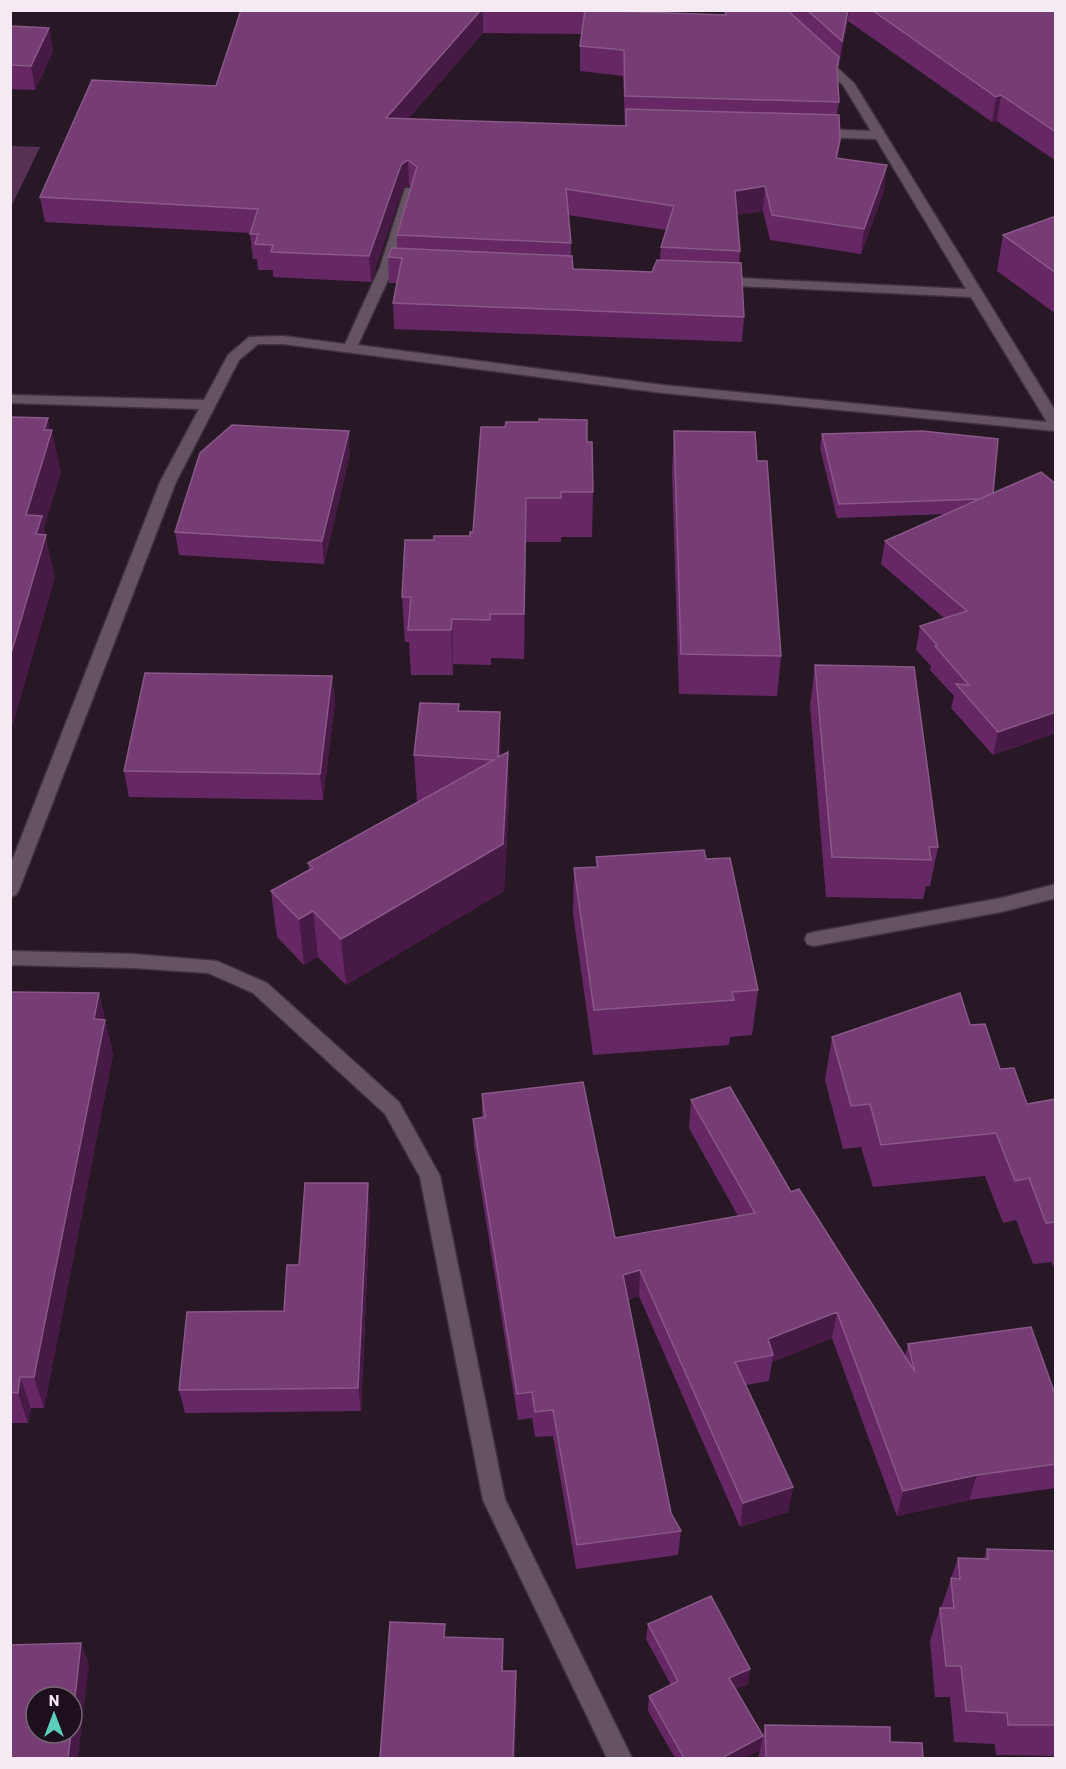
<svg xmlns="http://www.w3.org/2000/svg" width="1066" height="1769" font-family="Barlow,sans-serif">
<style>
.green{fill:#573055}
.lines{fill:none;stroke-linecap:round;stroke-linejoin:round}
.minor-casing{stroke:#3e323d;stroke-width:3}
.minor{fill:#655363;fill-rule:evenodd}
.wall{fill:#662864;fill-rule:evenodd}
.shaded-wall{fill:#471945}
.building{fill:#753d73;stroke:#895888;stroke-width:1.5}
</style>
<rect width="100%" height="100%" fill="#281826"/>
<path class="green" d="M 11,146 L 40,147 L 11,207 L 10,146 Z"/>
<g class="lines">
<g class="minor-casing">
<path id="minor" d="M 818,53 L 822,54 L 854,83 L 1056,412 L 1056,431 L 663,393 L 283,344 L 258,344 L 239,360 L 176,482 L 19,890 L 16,895 L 10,897 L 10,866 L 160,482 L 199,409 L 10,403 L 10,395 L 204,400 L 228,355 L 249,337 L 283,336 L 345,344 L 380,267 L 405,188 L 415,188 L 416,191 L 394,267 L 358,345 L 663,385 L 1047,422 L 971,297 L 718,285 L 711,281 L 718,277 L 966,289 L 876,139 L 817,137 L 811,133 L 817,129 L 871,131 L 843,85 L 812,57 Z
M 1056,884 L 1056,898 L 1001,912 L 814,946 L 807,944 L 805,939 L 807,934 L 814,932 L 1001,898 Z
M 10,951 L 133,954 L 217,961 L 267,983 L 399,1102 L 440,1176 L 505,1499 L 632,1758 L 607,1758 L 483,1500 L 420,1177 L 385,1114 L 253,993 L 208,973 L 133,968 L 10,965 Z"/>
</g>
<use href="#minor" class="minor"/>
</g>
<path class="wall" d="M 241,10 L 596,10 L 724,15 L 724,10 L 1056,10 L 1056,161 L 997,121 L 992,122 L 848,21 L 837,73 L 839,102 L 837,115 L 838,158 L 884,191 L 861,254 L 770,240 L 763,211 L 737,215 L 740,251 L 739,263 L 744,317 L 742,342 L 394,329 L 393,303 L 397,283 L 389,283 L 388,257 L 397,248 L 397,235 L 411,187 L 409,185 L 402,190 L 371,282 L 273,277 L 273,270 L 258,270 L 257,259 L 253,259 L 250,233 L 45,222 L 40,197 L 216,86 ZM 483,33 L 582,34 L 580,46 L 580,71 L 623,76 L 625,126 L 408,119 ZM 568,215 L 666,230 L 661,247 L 660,260 L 652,272 L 573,269 L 571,256 L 571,243 Z
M 10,26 L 49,28 L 53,52 L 35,90 L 10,89 Z
M 1056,216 L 1056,314 L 997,271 L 1003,235 Z
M 674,431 L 757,461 L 781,656 L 777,696 L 679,694 L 672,471 Z
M 822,434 L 993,493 L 1056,484 L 1056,733 L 993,755 L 951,708 L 954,696 L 930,670 L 931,666 L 916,650 L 920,626 L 944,618 L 881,564 L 885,541 L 947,514 L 837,518 L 820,448 Z
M 587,442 L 593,492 L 592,537 L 561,537 L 561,542 L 526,542 L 524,659 L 491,658 L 491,665 L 453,664 L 453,675 L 411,675 L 409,642 L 405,642 L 402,597 L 434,540 L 470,536 L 473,532 Z
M 350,454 L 324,564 L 179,555 L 175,532 Z
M 815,665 L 938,847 L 930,886 L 926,886 L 923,899 L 826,897 L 810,706 Z
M 332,676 L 335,702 L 323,800 L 129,797 L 124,771 Z
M 459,704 L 459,711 L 501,756 L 509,799 L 504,891 L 346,985 L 318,957 L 304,965 L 277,937 L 271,891 L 309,869 L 308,863 L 417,802 L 414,755 Z
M 596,857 L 706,859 L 758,990 L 752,1035 L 730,1037 L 729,1045 L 593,1055 L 573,914 L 574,868 L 596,867 Z
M 10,992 L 99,993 L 113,1054 L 44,1408 L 31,1408 L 28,1423 L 10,1423 Z
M 970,1025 L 1000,1069 L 1027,1104 L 1056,1099 L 1056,1272 L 1051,1262 L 1033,1264 L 1016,1220 L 1003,1223 L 985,1176 L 873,1187 L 861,1147 L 843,1149 L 825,1080 L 832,1037 Z
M 482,1094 L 615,1238 L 738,1216 L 689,1128 L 691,1100 L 791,1192 L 905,1356 L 908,1344 L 1056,1397 L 1056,1488 L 969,1500 L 897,1516 L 832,1338 L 772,1362 L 769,1381 L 746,1385 L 793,1487 L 788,1512 L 740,1527 L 639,1296 L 628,1300 L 671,1513 L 681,1531 L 678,1555 L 576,1569 L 553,1436 L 535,1437 L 532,1418 L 518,1420 L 474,1146 L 473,1119 L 482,1118 Z
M 370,1208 L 361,1411 L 185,1413 L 179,1390 L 284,1311 L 299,1265 Z
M 987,1549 L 1056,1551 L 1056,1756 L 996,1755 L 995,1744 L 954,1742 L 950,1697 L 935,1697 L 930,1641 L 940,1608 L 941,1608 L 958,1558 L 984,1559 Z
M 648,1624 L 750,1669 L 748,1684 L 736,1689 L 763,1735 L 765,1725 L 890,1742 L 923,1758 L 758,1758 L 760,1750 L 745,1758 L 675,1758 L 648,1711 L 649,1696 L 671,1685 L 646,1639 Z"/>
<path class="shaded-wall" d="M 481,10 L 483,10 L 483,33 L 387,143 L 386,118 Z
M 848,10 L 849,10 L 848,21 L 839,66 L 842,41 Z
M 49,28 L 53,52 L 35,90 L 31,66 Z
M 1001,95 L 997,121 L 992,122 L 996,97 Z
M 840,140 L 838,165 L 836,158 Z
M 408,160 L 409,185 L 402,190 L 371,282 L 369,256 L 401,165 Z
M 887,165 L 884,191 L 861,254 L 864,229 Z
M 765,186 L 763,211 L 733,216 L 735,191 Z
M 48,418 L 51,433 L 52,430 L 61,473 L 44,528 L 55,578 L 10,735 L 10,656 L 26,515 L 44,430 Z
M 349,431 L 350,454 L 324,564 L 322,541 Z
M 526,498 L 526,542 L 524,659 L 524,614 Z
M 452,619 L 453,664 L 453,675 L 451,630 Z
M 332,676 L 335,702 L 323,800 L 320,774 Z
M 500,712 L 501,758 L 498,757 Z
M 1056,712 L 1056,733 L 993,755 L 998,732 Z
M 508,752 L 509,799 L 504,891 L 346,985 L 341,939 Z
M 313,911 L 318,957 L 304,965 L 299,919 Z
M 99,993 L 113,1054 L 44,1408 L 34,1377 L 94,1019 Z
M 368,1183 L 370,1208 L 361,1411 L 358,1388 Z
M 640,1270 L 639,1296 L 621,1302 L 623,1275 Z
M 837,1312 L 832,1338 L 772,1362 L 773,1355 L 768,1339 Z
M 20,1377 L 31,1408 L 28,1423 L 18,1393 Z
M 977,1475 L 969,1500 L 897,1516 L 903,1491 Z
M 793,1487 L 788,1512 L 740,1527 L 743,1503 Z
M 503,1639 L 504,1675 L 502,1671 Z
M 81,1643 L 89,1664 L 78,1758 L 68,1758 L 71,1733 L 72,1733 L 72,1724 Z
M 750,1669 L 748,1684 L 727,1693 L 729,1678 Z
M 516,1671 L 517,1706 L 515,1758 L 513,1758 Z
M 763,1736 L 760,1750 L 745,1758 L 722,1758 Z"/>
<path class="building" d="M 241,10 L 481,10 L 386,118 L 626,126 L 626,109 L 839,115 L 840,140 L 836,158 L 887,165 L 864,229 L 772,215 L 765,186 L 735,191 L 740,251 L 661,247 L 674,206 L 566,189 L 571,243 L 397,235 L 417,167 L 408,160 L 401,165 L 369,256 L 271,252 L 273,245 L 255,244 L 258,234 L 250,234 L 258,209 L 40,197 L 92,80 L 216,86 Z
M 585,10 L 726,15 L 726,10 L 787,10 L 839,57 L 837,68 L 839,102 L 625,96 L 624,50 L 580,46 Z
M 807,10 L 848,10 L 842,41 Z
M 872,10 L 1056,10 L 1056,132 L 1001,95 L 996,97 Z
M 10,26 L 49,28 L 31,66 L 10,65 Z
M 1056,216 L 1056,273 L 1003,235 Z
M 392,248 L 572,256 L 573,269 L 652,272 L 657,260 L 741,263 L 744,317 L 393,303 L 402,258 L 388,257 Z
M 10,417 L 48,418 L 44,430 L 52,430 L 26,515 L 42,516 L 36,534 L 46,535 L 10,657 Z
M 539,419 L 587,420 L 587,442 L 592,442 L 593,492 L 561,492 L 561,498 L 526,498 L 524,614 L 490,614 L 490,620 L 452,619 L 451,630 L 408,630 L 411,597 L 402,597 L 405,540 L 434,540 L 434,536 L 470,536 L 470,532 L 473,532 L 481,427 L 505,427 L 506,422 L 539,422 Z
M 232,425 L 349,431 L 322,541 L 175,532 L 200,453 Z
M 674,431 L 755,432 L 757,461 L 767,461 L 781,656 L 681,654 Z
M 922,431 L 998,439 L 993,493 L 980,499 L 839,504 L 822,434 Z
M 1041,472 L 1056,484 L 1056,712 L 998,732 L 956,684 L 969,685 L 935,646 L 937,645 L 920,626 L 967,611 L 885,541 Z
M 815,665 L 914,667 L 938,847 L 929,847 L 931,860 L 832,857 Z
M 145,673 L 332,676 L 320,774 L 124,771 Z
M 420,703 L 459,704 L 458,711 L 500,712 L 498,757 L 508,752 L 503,844 L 341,939 L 313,911 L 299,919 L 271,891 L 313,868 L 308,863 L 494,760 L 414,755 Z
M 704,850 L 706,859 L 730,858 L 758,990 L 732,992 L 734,1000 L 594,1010 L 574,868 L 598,867 L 596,857 Z
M 10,992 L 99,993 L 94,1019 L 105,1020 L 34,1377 L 20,1377 L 18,1393 L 10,1392 Z
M 960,993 L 970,1025 L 985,1024 L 1000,1069 L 1014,1068 L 1027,1104 L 1056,1099 L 1056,1222 L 1046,1223 L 1029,1178 L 1015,1181 L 996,1133 L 881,1145 L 870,1104 L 851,1106 L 832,1037 Z
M 583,1082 L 615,1238 L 755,1213 L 691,1100 L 730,1087 L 791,1192 L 799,1189 L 915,1372 L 908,1344 L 1031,1327 L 1056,1397 L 1056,1464 L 977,1475 L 903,1491 L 837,1312 L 768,1339 L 773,1355 L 735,1362 L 793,1487 L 743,1503 L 640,1270 L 623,1275 L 671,1513 L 681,1531 L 577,1545 L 553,1410 L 535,1412 L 532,1392 L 517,1394 L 473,1119 L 485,1117 L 482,1094 Z
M 305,1183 L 368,1183 L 358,1388 L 179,1390 L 187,1312 L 284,1311 L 287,1265 L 299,1265 Z
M 987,1549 L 1056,1551 L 1056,1725 L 1008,1725 L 1007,1713 L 966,1711 L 961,1666 L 946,1666 L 940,1608 L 954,1608 L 951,1578 L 960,1579 L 958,1558 L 988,1559 Z
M 711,1596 L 750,1669 L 729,1678 L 763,1736 L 722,1758 L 684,1758 L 649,1696 L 678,1681 L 648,1624 Z
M 390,1622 L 445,1624 L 444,1637 L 503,1639 L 502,1671 L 516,1671 L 513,1758 L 380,1758 Z
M 81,1643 L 72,1724 L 72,1697 L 36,1697 L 36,1733 L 71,1733 L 68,1758 L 10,1758 L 10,1645 Z
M 765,1725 L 890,1727 L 890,1742 L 922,1743 L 923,1758 L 766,1758 Z"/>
<rect width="1066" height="1769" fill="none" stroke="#f5eaf4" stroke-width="24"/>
<g transform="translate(54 1715)"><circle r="28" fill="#1e0f1d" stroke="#746773" stroke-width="1.5"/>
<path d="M0-4.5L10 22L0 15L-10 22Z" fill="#5dceb9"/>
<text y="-9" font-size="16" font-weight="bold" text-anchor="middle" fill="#f5eaf4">N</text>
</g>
</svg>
